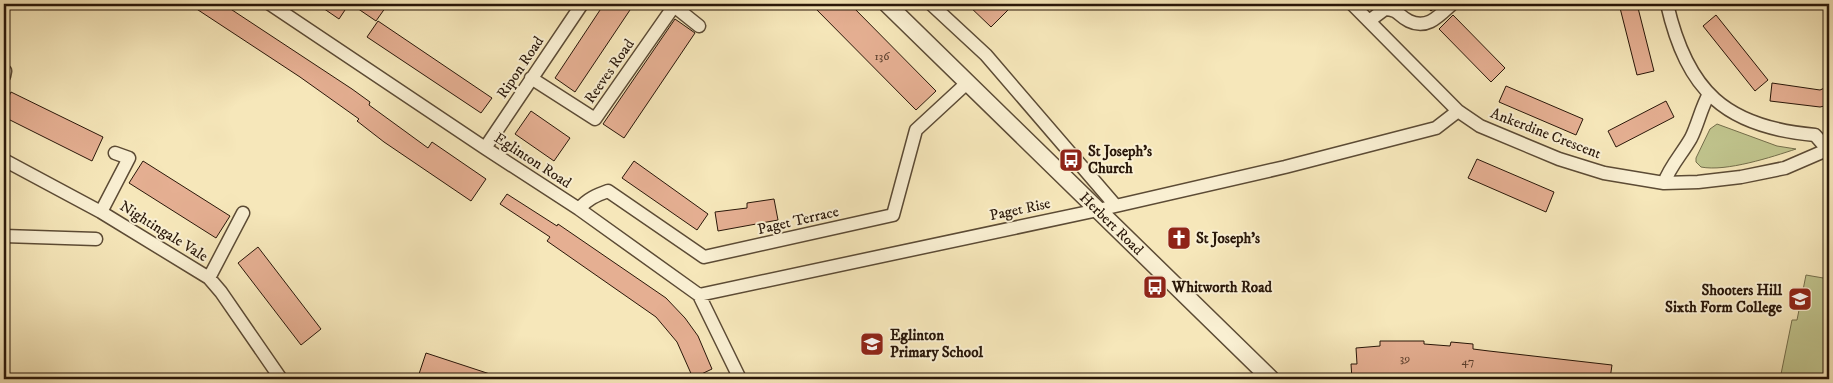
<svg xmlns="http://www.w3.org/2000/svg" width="1833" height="383" font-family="'IM FELL DW Pica',serif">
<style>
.green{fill:#c0c48d;stroke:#746e4b}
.building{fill:#e5af92;stroke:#291709}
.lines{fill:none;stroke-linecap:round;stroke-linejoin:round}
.minor-casing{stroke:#5c4b35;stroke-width:15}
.tertiary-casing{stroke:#5c4b35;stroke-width:19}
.minor{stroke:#f9efd2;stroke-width:12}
.tertiary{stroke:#f9efd2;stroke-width:16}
.labels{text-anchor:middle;stroke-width:4;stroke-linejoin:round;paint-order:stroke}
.number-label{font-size:12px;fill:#583d2b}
.street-label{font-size:15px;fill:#291709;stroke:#f9efd2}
.poi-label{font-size:15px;font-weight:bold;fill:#291709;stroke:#f9efd2;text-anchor:start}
</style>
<rect width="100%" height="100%" fill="#f6e7ba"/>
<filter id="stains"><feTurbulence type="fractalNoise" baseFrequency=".004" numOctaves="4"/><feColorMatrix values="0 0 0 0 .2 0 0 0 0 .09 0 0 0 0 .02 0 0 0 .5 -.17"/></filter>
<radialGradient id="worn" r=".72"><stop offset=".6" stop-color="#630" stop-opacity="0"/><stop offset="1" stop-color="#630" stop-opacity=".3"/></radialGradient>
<path class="green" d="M 1717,124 L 1777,146 L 1796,149 C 1772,157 1726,172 1701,167 L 1696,162 L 1696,158 L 1710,129 Z
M 1806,275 L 1829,279 L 1829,379 L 1780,379 L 1792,320 L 1797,320 Z"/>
<path class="building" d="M 189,4 L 223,4 L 352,89 L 370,102 L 369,105 L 428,148 L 432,142 L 486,179 L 471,201 L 384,142 L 357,121 L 359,119 L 300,77 Z
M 317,4 L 349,4 L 339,19 Z
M 351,4 L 388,4 L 376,21 Z
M 604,4 L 634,4 L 575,92 L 555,78 Z
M 811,4 L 850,4 L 936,91 L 916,110 Z
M 967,4 L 1014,4 L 991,27 Z
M 1423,4 L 1440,4 L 1431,11 Z
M 1619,4 L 1637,4 L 1654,71 L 1637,75 Z
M 1453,15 L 1505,68 L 1491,82 L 1439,29 Z
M 1716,15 L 1768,80 L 1755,91 L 1703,26 Z
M 675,19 L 695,33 L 624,138 L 603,124 Z
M 378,21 L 492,98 L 481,113 L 367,37 Z
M 1772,83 L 1820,90 L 1829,86 L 1829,105 L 1820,107 L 1770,101 Z
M 1506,86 L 1583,119 L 1576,135 L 1499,102 Z
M 11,92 L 103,137 L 92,161 L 4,117 L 4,106 Z
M 1666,101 L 1674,117 L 1616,147 L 1608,131 Z
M 531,111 L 570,138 L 554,161 L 515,134 Z
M 1477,159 L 1554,192 L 1546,212 L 1468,178 Z
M 143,161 L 230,216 L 216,238 L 129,183 Z
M 634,161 L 708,214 L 697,230 L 622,178 Z
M 507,194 L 557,226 L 558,224 L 666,298 L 685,318 L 698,336 L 712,369 L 693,378 L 677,342 L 656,317 L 547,241 L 550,237 L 500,204 Z
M 774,199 L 778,220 L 718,231 L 715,212 L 747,208 L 747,203 Z
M 258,247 L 321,329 L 301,345 L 238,263 Z
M 1380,341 L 1424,341 L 1424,344 L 1450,346 L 1451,342 L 1473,344 L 1473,349 L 1489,351 L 1612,365 L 1610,379 L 1352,379 L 1351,364 L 1357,364 L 1356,348 L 1380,346 Z
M 426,353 L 499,377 L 498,379 L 437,379 L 419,374 Z"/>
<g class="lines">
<g class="minor-casing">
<path id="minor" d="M 270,4 L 485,148 L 579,209 L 699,295 L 740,379
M 931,4 L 986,55 L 1115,205
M 1352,4 L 1458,111 L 1480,126 L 1559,159 L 1604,173 L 1664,183 L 1698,182 L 1741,177 L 1785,168 L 1829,149
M 1667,4 C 1687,91 1725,127 1815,135 L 1828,150
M 1369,21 L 1385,9 C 1400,10 1397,15 1409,21 C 1427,30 1439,16 1452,4
M 4,76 L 5,71
M 531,78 L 595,119 L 674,6 L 699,26
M 485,148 L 582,4
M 4,160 L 101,212 L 209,278 L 221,292 L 281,379
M 1664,183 C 1670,166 1682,154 1691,138 C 1698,124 1701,108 1709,94
M 579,209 C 587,199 597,195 608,191 L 704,257 L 893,215 L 916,130 L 968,82
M 101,212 L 129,158 L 115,153
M 4,236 L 96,239
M 209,278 L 243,213
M 699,295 L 1098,210 L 1285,167 L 1436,128 L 1458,111"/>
</g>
<g class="tertiary-casing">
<g id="tertiary">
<path id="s1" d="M 887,4 L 1271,379"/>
</g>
</g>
<use href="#minor" class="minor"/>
<use href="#tertiary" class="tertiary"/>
</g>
<defs>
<g id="bus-square" transform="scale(1.25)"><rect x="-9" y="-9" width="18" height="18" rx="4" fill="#8f2418" stroke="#f9efd2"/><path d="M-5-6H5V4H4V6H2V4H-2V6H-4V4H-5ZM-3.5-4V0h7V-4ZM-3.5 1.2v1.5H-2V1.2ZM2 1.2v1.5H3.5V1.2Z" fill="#fff"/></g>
<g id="church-square" transform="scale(1.25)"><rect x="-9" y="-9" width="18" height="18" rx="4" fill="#8f2418" stroke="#f9efd2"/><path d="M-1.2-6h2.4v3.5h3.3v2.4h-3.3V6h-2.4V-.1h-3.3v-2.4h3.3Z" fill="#fff"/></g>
<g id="university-square" transform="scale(1.25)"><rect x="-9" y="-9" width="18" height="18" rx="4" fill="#8f2418" stroke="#f9efd2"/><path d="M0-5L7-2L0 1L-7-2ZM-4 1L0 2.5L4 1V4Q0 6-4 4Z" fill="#fff"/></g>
<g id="school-square" transform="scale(1.25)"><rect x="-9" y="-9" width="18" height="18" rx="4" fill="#8f2418" stroke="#f9efd2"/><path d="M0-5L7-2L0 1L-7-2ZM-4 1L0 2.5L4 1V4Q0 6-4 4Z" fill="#fff"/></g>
</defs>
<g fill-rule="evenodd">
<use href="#bus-square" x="1071" y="160"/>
<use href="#church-square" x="1179" y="238"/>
<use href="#bus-square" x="1155" y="287"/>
<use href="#university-square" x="1800" y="299"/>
<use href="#school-square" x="872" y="344"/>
</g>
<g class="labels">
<g class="number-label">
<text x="882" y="60">136</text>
<text x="1405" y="362">39</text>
<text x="1468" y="365">47</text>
</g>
<g class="street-label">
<text transform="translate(520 67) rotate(-56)" y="5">Ripon Road</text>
<text transform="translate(609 71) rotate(-55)" y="5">Reeves Road</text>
<text transform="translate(1546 133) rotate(21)" y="5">Ankerdine Crescent</text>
<text transform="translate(533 160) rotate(33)" y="5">Eglinton Road</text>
<text transform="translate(1020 209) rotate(-12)" y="5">Paget Rise</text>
<text transform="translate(798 220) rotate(-13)" y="5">Paget Terrace</text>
<text dy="5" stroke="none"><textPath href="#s1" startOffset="314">Herbert Road</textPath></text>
<text transform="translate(164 231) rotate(32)" y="5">Nightingale Vale</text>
</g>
<g class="poi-label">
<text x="1088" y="156">St Joseph's<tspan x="1088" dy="17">Church</tspan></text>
<text x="1196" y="243">St Joseph's</text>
<text x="1172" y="292">Whitworth Road</text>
<text x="1782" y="295" text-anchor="end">Shooters Hill<tspan x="1782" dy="17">Sixth Form College</tspan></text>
<text x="890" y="340">Eglinton<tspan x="890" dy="17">Primary School</tspan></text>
</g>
</g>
<rect width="1833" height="383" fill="none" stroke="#f6e7ba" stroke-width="20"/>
<rect x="5" y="5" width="1823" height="373" fill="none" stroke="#291709" stroke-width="2.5"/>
<rect x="10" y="10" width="1813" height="363" fill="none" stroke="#291709"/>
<rect width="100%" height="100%" filter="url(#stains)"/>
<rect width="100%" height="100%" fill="url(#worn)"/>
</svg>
